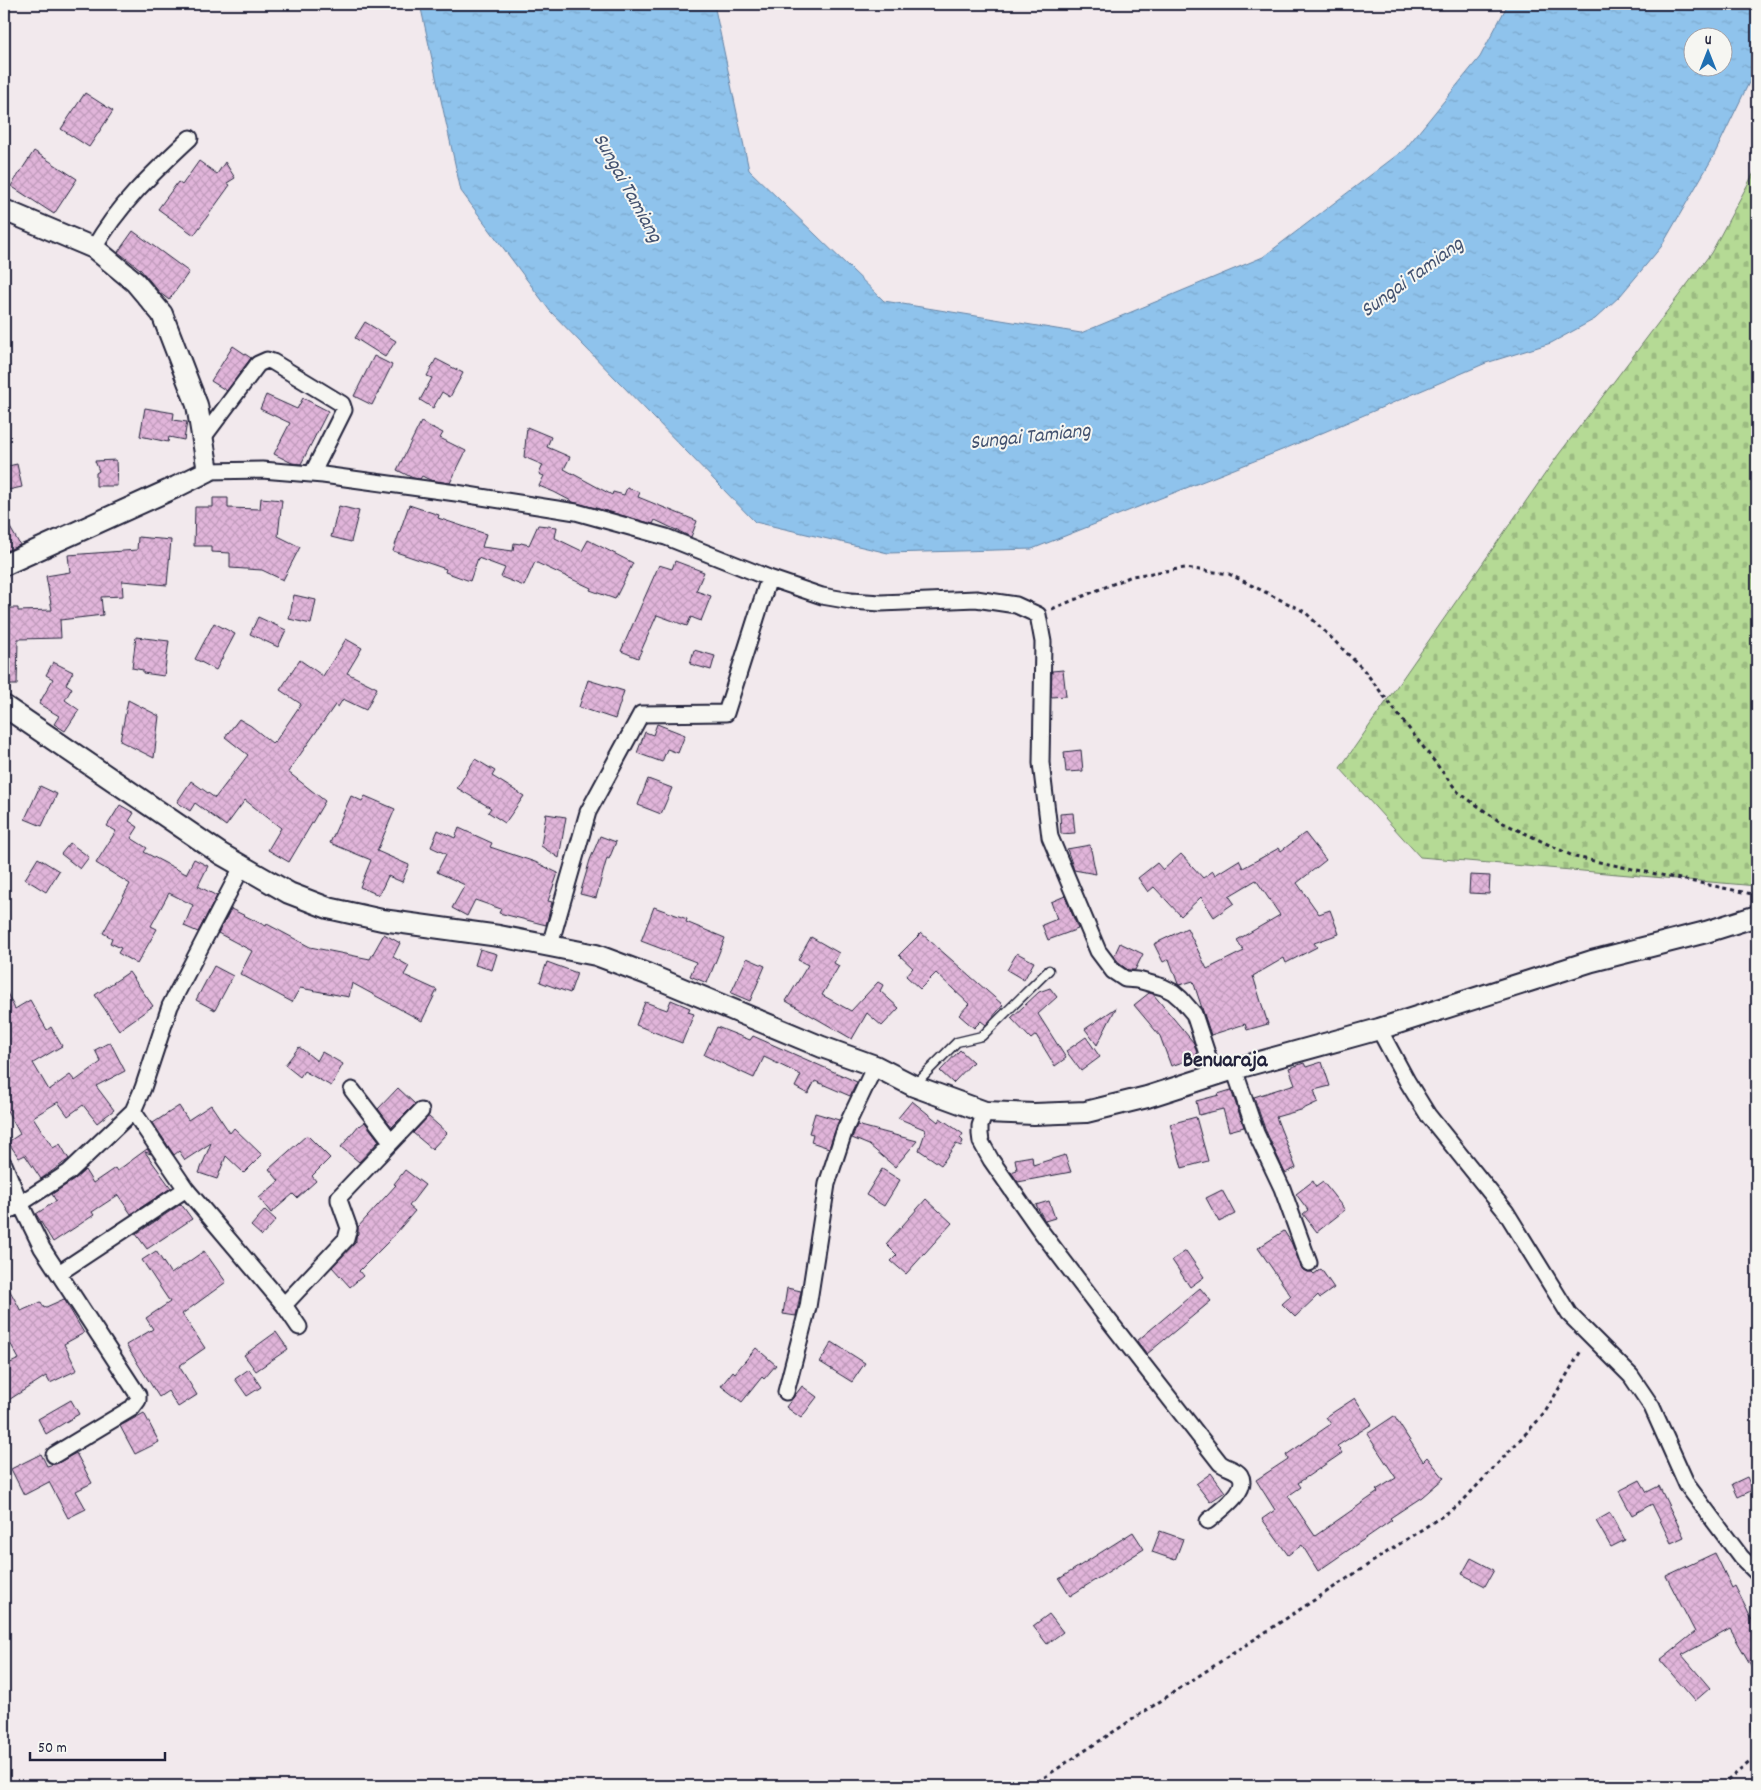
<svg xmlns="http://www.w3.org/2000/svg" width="1761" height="1790" font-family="Dekko,sans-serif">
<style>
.cemetery{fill:url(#cemetery-stones);stroke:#6c7e68}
.water{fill:url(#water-ripples);stroke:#6383a5;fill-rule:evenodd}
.building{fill:url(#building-cross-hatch);stroke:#22223b}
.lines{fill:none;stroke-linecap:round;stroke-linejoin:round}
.lane-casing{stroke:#22223b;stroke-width:11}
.street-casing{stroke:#22223b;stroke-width:19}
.secondary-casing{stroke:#22223b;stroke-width:24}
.path{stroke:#22223b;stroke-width:3;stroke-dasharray:4 4;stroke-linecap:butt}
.lane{stroke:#f6f6f2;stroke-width:8}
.street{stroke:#f6f6f2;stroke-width:15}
.secondary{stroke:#f6f6f2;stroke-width:20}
.labels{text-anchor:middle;stroke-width:4;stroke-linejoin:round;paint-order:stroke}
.water-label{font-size:21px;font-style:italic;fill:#435270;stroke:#f6f6f2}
.quarter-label{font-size:22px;font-weight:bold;fill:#22223b;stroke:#f6f6f2}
</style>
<defs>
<pattern id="cemetery-stones" width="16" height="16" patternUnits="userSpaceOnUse" patternTransform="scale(1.25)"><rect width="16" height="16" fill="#b5da95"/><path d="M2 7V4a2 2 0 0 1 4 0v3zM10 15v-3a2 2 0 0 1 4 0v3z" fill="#9bbb81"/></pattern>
<pattern id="water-ripples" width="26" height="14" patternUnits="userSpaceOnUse" patternTransform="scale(1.25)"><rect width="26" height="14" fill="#8fc3ec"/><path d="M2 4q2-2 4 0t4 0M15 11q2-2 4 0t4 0" fill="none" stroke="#7ba7cb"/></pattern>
<pattern id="building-cross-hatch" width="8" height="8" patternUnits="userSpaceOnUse" patternTransform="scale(1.25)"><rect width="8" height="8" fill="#e1b5da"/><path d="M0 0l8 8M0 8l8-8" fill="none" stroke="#c19bbc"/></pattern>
</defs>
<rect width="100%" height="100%" fill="#f2e9ed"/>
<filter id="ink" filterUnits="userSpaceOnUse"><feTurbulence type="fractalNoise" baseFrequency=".02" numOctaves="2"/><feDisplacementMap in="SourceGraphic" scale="10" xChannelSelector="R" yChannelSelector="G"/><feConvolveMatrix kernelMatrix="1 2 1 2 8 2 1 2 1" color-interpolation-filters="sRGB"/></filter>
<g filter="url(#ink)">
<path class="cemetery" d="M 1757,167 L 1757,886 L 1420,857 L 1340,768 L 1556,458 L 1711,253 Z"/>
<path class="water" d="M 420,4 L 714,4 L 749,170 L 884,301 L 1081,333 L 1263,257 L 1405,149 L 1480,57 L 1508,4 L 1757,4 L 1757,66 L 1713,157 L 1661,247 L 1620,296 L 1595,319 L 1551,343 L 1486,363 L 1282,450 L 1032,549 L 888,553 L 755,522 L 550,311 L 461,191 ZM 1694,38 L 1724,38 L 1724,68 L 1694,68 Z"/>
<path class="building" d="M 85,93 L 113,111 L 89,147 L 61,129 Z
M 34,151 L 77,179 L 54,214 L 11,186 Z
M 199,161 L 217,174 L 225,162 L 235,178 L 227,183 L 230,185 L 194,235 L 158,209 L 178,182 L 182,185 Z
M 133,231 L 189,272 L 169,300 L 160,293 L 140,269 L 118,252 Z
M 365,322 L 396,341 L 385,357 L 355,338 Z
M 233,346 L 251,358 L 227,391 L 211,381 Z
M 374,356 L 392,365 L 372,405 L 354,396 Z
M 436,359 L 463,373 L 450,397 L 442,392 L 433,408 L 420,400 L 432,378 L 427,376 Z
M 266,395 L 297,409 L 303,398 L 328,411 L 301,464 L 292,463 L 274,454 L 290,423 L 260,409 Z
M 145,408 L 174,413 L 173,420 L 187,422 L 184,440 L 169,437 L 168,442 L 140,436 Z
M 421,422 L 443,433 L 440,438 L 466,451 L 450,483 L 430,480 L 422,476 L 420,479 L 413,478 L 397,470 Z
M 527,427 L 551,437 L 547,447 L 570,457 L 564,469 L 612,495 L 613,492 L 624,495 L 627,488 L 640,492 L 638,497 L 697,521 L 691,537 L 655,520 L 653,524 L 573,502 L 554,492 L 539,486 L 544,476 L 539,474 L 543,465 L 524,457 Z
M 116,460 L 117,486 L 96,486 L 96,473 L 99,471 L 95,461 Z
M 17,464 L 22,487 L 4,491 L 4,467 Z
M 213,498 L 228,498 L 228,508 L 260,509 L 261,498 L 282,500 L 278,536 L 300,547 L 283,580 L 262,570 L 230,568 L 230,553 L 211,552 L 211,546 L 194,546 L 195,507 L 213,507 Z
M 409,505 L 439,515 L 438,518 L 486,534 L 482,547 L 513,551 L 514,543 L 520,544 L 521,543 L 529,545 L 538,525 L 557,527 L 555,538 L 582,551 L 588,540 L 633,563 L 615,599 L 590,590 L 591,588 L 535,562 L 524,586 L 501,577 L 505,568 L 478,558 L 470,581 L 445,572 L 446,569 L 393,551 Z
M 339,506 L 359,511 L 351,542 L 331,537 Z
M 4,517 L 20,545 L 4,552 Z
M 138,537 L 171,540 L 167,585 L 122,581 L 123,596 L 101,597 L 103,615 L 60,620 L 61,638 L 18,639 L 17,685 L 4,685 L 4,608 L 18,608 L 18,611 L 52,610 L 46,576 L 70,572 L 68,555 L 137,550 Z
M 675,561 L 704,572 L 696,591 L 711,596 L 701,621 L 691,617 L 687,626 L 657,615 L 638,658 L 621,651 L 659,565 L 672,569 Z
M 294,595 L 316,600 L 311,624 L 289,619 Z
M 258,617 L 286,630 L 278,647 L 250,634 Z
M 214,623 L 235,634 L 216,670 L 195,659 Z
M 136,637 L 169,641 L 164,676 L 143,673 L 143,670 L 132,668 Z
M 346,639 L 362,648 L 347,673 L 377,688 L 366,710 L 343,699 L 338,707 L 335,705 L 288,772 L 325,801 L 289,862 L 268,850 L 281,828 L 245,800 L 226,826 L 195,803 L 190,811 L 177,802 L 191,781 L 215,798 L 248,755 L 225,737 L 239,719 L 251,726 L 272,743 L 274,741 L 275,742 L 301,704 L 280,690 L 300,660 L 323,676 Z
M 694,650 L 715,656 L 711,670 L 690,664 Z
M 53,662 L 73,672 L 66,684 L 72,688 L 65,700 L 79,710 L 65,731 L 54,724 L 59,716 L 39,704 L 53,679 L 46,675 Z
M 1063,670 L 1066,696 L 1051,697 L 1052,671 Z
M 588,680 L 624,691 L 615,719 L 579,707 Z
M 128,700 L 159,716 L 154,758 L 120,741 Z
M 657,724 L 685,735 L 678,753 L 667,749 L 662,762 L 637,753 L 645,732 L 653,735 Z
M 1081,750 L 1083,771 L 1066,772 L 1064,752 Z
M 475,759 L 495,771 L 492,776 L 524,796 L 505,823 L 488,812 L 491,808 L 457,788 Z
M 648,779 L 672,788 L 661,814 L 638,805 Z
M 40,786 L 57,794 L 42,826 L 25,819 Z
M 351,796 L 362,801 L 365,796 L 395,809 L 377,851 L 409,865 L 402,882 L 388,876 L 379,895 L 360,887 L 371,860 L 330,843 Z
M 120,805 L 134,813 L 129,821 L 138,827 L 131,838 L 147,848 L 144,852 L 186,874 L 194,859 L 208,866 L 198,886 L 217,896 L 198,932 L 184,926 L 193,905 L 169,893 L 151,926 L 157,929 L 137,964 L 118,953 L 121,948 L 110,943 L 112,938 L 103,933 L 130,884 L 96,863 L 116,831 L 107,826 Z
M 1073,813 L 1075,833 L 1061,834 L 1060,814 Z
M 546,814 L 566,817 L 559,858 L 541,846 Z
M 459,828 L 492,843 L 490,847 L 535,862 L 558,873 L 548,901 L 552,902 L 546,925 L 499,913 L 501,909 L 475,900 L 467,916 L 452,908 L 465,885 L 437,872 L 446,854 L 431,847 L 438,830 L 455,838 Z
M 1305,833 L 1326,860 L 1297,883 L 1319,914 L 1330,910 L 1339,934 L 1314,943 L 1317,947 L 1286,963 L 1284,958 L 1253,976 L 1268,1024 L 1247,1030 L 1245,1024 L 1211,1035 L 1193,981 L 1180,985 L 1178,984 L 1169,959 L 1163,962 L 1154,944 L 1187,928 L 1207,969 L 1244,951 L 1237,940 L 1280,915 L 1256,880 L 1229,896 L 1234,903 L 1214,917 L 1201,897 L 1181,916 L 1154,887 L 1148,892 L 1138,878 L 1157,863 L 1163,870 L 1181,854 L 1203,878 L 1213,871 L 1215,875 L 1239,860 L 1243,868 L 1279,848 L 1281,851 Z
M 600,836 L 616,842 L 609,859 L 607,858 L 596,898 L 580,894 L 590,860 Z
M 70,843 L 89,857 L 80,869 L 61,854 Z
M 1090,845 L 1096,874 L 1074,870 L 1067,849 Z
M 38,858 L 59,871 L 46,892 L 25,879 Z
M 1470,875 L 1490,876 L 1489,894 L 1469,893 Z
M 1065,896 L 1078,929 L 1048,940 L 1042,925 L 1057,919 L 1051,902 Z
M 654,907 L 687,919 L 686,922 L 725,938 L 707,983 L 690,976 L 696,962 L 641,941 Z
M 231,909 L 266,926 L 267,924 L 310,947 L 370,959 L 384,934 L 400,943 L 393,957 L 409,966 L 404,975 L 437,990 L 422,1021 L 352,983 L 349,997 L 300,988 L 292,1002 L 240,974 L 252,951 L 218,933 Z
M 921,933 L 1003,1005 L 986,1025 L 981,1021 L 974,1028 L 959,1015 L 969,1004 L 936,973 L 920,989 L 906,976 L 913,968 L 899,955 Z
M 811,937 L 839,953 L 834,963 L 839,966 L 822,995 L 851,1011 L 878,982 L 883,985 L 880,991 L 899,1008 L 882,1026 L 867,1013 L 852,1039 L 786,1001 L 808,965 L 798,960 Z
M 1120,943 L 1143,954 L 1135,970 L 1128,970 L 1120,964 L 1114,956 Z
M 480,949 L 497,954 L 492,970 L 475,965 Z
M 1017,953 L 1034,962 L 1024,980 L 1007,970 Z
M 747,958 L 765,966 L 750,1001 L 731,993 Z
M 547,962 L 577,973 L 570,993 L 540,982 Z
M 214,966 L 233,976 L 215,1010 L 196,1000 Z
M 129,972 L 153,1006 L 119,1030 L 95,995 Z
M 4,987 L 15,1009 L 30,1000 L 47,1030 L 51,1027 L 62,1046 L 33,1063 L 49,1090 L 70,1075 L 75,1081 L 101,1062 L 95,1050 L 110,1042 L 125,1071 L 96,1086 L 114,1110 L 97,1123 L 83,1105 L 68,1116 L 58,1102 L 33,1117 L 53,1148 L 60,1144 L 69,1159 L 41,1179 L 25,1155 L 19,1158 L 8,1142 L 20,1134 L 4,1105 Z
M 1050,988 L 1057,997 L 1038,1014 L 1066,1058 L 1055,1066 L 1036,1035 L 1031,1039 L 1011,1018 L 1039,992 Z
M 1149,993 L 1153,994 L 1194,1043 L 1198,1057 L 1171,1066 L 1160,1036 L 1134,1005 Z
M 671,1000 L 690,1008 L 688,1012 L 694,1014 L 682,1043 L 636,1025 L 645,1002 L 667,1010 Z
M 1116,1008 L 1097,1045 L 1085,1029 Z
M 717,1027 L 750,1040 L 753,1036 L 857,1082 L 850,1096 L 815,1081 L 808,1094 L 795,1087 L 801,1075 L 764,1057 L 754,1078 L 704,1055 Z
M 1086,1037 L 1100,1057 L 1081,1071 L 1066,1051 Z
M 299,1047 L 317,1061 L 322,1052 L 343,1064 L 331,1086 L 304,1071 L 300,1077 L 285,1065 Z
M 960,1050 L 973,1062 L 953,1083 L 940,1071 Z
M 1322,1062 L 1330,1086 L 1314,1090 L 1318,1102 L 1301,1110 L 1276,1117 L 1296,1168 L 1285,1173 L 1265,1129 L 1254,1097 L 1295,1084 L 1289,1068 L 1304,1063 L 1306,1067 Z
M 398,1088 L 415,1104 L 392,1127 L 378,1109 Z
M 1231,1090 L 1244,1127 L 1229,1131 L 1223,1109 L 1199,1115 L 1196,1101 L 1219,1095 L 1218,1094 Z
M 912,1101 L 938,1122 L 940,1118 L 963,1134 L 960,1138 L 963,1141 L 961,1146 L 956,1144 L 941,1165 L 919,1150 L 926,1130 L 898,1118 Z
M 211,1105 L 230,1133 L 234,1128 L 262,1155 L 244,1173 L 226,1156 L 217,1179 L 199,1173 L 211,1143 L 185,1160 L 179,1151 L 174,1155 L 153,1123 L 179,1106 L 188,1120 Z
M 815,1113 L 839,1120 L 829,1148 L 811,1142 L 813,1134 L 809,1133 Z
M 428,1117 L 429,1117 L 447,1133 L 432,1149 L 413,1133 Z
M 1196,1117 L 1208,1161 L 1182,1168 L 1170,1124 Z
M 365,1122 L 379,1141 L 359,1162 L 341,1147 L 359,1125 L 360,1126 Z
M 857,1125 L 917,1141 L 895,1167 L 869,1145 L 852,1138 Z
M 307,1135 L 330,1158 L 312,1176 L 316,1181 L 297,1198 L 293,1194 L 271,1213 L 259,1198 L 279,1181 L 269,1169 Z
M 147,1149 L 151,1154 L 145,1152 L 171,1188 L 131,1214 L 118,1195 L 92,1212 L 94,1215 L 53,1242 L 36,1214 L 56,1201 L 52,1194 L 74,1180 L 85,1170 L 93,1183 L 115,1168 L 117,1171 Z
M 1065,1155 L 1071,1172 L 1018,1182 L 1011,1172 L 1017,1170 L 1015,1159 L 1032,1156 L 1033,1165 Z
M 882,1169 L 900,1180 L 884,1206 L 866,1195 Z
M 405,1170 L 425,1185 L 409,1206 L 415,1211 L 390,1240 L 359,1271 L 363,1276 L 350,1287 L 332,1267 L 356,1242 L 356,1236 L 358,1234 L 358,1227 L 396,1185 L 394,1184 Z
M 1313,1181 L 1316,1187 L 1323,1182 L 1345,1210 L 1317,1232 L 1303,1214 L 1308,1210 L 1296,1194 Z
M 1222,1190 L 1235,1214 L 1219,1222 L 1206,1198 Z
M 926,1199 L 952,1223 L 906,1274 L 891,1261 L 897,1255 L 886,1244 Z
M 1049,1201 L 1055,1218 L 1045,1221 L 1036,1205 Z
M 181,1204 L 192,1219 L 147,1249 L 136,1234 Z
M 265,1210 L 276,1220 L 262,1236 L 251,1226 Z
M 1284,1231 L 1291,1242 L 1303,1270 L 1307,1272 L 1312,1272 L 1314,1274 L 1321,1269 L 1334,1288 L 1320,1298 L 1318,1295 L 1295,1317 L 1282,1304 L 1291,1296 L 1258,1248 Z
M 156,1251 L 171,1274 L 204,1251 L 226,1282 L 182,1314 L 205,1348 L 179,1366 L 197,1395 L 178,1407 L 168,1391 L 159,1397 L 126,1345 L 153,1329 L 146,1318 L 170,1302 L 142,1260 Z
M 1186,1251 L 1204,1277 L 1190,1287 L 1172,1260 Z
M 4,1280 L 21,1311 L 41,1302 L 44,1308 L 64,1299 L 84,1333 L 64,1344 L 77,1370 L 50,1383 L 46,1376 L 4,1403 L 4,1366 L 19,1359 L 4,1332 Z
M 787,1288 L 801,1291 L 796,1316 L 783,1314 Z
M 1200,1288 L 1211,1301 L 1147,1354 L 1137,1341 Z
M 276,1332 L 288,1349 L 256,1371 L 244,1355 Z
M 832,1342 L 865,1363 L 852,1382 L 820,1362 Z
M 756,1348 L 776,1365 L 764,1379 L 762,1377 L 742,1402 L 721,1386 L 733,1371 L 735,1373 Z
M 249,1369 L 261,1387 L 247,1396 L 235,1379 Z
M 802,1386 L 817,1397 L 801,1418 L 786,1407 Z
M 1355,1398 L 1372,1424 L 1337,1446 L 1342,1453 L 1298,1483 L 1301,1487 L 1288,1496 L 1315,1536 L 1378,1492 L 1376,1490 L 1396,1478 L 1367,1434 L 1394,1416 L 1423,1461 L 1427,1457 L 1444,1478 L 1422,1497 L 1390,1518 L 1392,1520 L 1318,1571 L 1302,1545 L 1288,1555 L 1262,1519 L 1275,1510 L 1256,1480 L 1288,1459 L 1286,1455 L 1331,1424 L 1326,1417 Z
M 71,1400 L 79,1414 L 46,1434 L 38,1419 Z
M 144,1413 L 159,1442 L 135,1454 L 120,1426 Z
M 76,1453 L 92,1483 L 76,1491 L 86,1509 L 68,1518 L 49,1482 L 24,1495 L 11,1469 L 41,1454 L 47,1466 L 58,1463 Z
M 1211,1473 L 1225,1492 L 1210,1502 L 1196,1484 Z
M 1747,1477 L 1753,1490 L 1738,1497 L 1732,1484 Z
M 1640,1480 L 1647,1492 L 1659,1486 L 1684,1537 L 1671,1543 L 1652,1504 L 1632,1515 L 1619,1491 Z
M 1610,1513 L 1625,1540 L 1611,1547 L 1596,1521 Z
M 1160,1531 L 1183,1539 L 1175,1560 L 1152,1552 Z
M 1133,1532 L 1144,1549 L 1070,1596 L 1059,1579 Z
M 1715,1553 L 1732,1588 L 1735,1586 L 1752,1620 L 1757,1617 L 1757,1676 L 1730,1629 L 1682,1655 L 1710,1688 L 1695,1701 L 1660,1660 L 1695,1632 L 1666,1576 Z
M 1471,1558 L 1494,1570 L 1485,1586 L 1462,1574 Z
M 1049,1614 L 1063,1632 L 1047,1644 L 1033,1626 Z"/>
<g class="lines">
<g class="lane-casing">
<path id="lane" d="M 915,1084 L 957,1042 L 982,1036 L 1049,970
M 1757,1708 L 1757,1728"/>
</g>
<g class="street-casing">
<path id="street" d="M 94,248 C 119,204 153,173 190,138
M 202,439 L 258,364 L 267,360 L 273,362 L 342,404 L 344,410 L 312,474
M 208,471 L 262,470 L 323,475 L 456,493 L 576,512 L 666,537 L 769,578 L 822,596 L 851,601 L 881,603 L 976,599 L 1016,605 L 1038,615 L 1043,642 L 1041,763 L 1050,837 L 1098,951 L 1113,971 L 1125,979 L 1138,980 L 1163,987 L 1173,992 L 1181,999 L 1194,1014 L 1214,1075
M 550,945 L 588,812 L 641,714 L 726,713 L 769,578
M 1379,1029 L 1407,1081 L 1428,1115 L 1506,1212 L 1569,1314 L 1631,1376 L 1652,1407 L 1687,1485 L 1741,1557 L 1757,1573
M 1234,1069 L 1256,1133 L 1282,1188 L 1309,1263
M 352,1090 L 391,1141
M 133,1111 L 186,1189 L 284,1305 L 299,1327
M 985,1112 L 980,1126 L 980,1134 L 981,1142 L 991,1160 L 1040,1230 L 1103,1313 L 1220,1463 C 1226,1468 1236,1469 1240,1475 C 1250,1491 1218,1512 1208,1521
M 4,1164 L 20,1203 L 42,1248 L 138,1395 L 138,1400 L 132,1408 L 54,1455
M 4,1214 L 69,1172 L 133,1111 L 143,1088 L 170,1006 L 242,867
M 59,1273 L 186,1189
M 284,1305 L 346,1239 L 349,1228 L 339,1200 L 339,1197 L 421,1111
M 786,1392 L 808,1307 L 827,1184 L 845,1129 L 875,1066"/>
</g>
<g class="secondary-casing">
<path id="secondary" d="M 4,210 L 94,248 L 135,282 L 162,314 L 197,405 L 208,471 L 176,487 L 4,565
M 4,706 L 221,854 L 289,893 L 328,908 L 382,920 L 499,936 L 596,955 L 647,974 L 822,1047 L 875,1066 L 914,1086 L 985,1112 L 1034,1114 L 1086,1112 L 1147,1097 L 1234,1069 L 1379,1029 L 1592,961 L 1706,932 L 1757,916"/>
</g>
<path class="path" d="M 1052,609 L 1132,576 L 1185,568 L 1229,574 L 1305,612 L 1363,669 L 1458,792 L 1499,821 L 1575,857 L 1757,895
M 1031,1786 L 1459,1505 L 1544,1414 L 1582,1349
M 1721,1786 L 1757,1756"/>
<use href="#lane" class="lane"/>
<use href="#street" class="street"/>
<use href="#secondary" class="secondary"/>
</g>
</g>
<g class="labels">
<g class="water-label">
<text transform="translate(629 187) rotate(61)" y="7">Sungai Tamiang</text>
<text transform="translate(1411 276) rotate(-36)" y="7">Sungai Tamiang</text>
<text transform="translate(1030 435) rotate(-6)" y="7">Sungai Tamiang</text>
</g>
<g class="quarter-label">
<text x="1225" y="1066">Benuaraja</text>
</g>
</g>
<rect width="1761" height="1790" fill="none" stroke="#f6f6f2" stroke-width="20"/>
<rect x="10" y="10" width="1741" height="1770" fill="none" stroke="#22223b" stroke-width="2" filter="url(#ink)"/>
<g transform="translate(1708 52)"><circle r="24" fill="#f6f6f2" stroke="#a1a1a9"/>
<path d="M0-4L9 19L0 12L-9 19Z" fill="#1f6fb2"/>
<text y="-8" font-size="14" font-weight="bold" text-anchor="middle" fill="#22223b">U</text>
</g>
<path d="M30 1752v8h135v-8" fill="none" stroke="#22223b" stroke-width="2.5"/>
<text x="38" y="1752" font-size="15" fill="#22223b" stroke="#f6f6f2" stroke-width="4" paint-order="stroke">50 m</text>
</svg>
